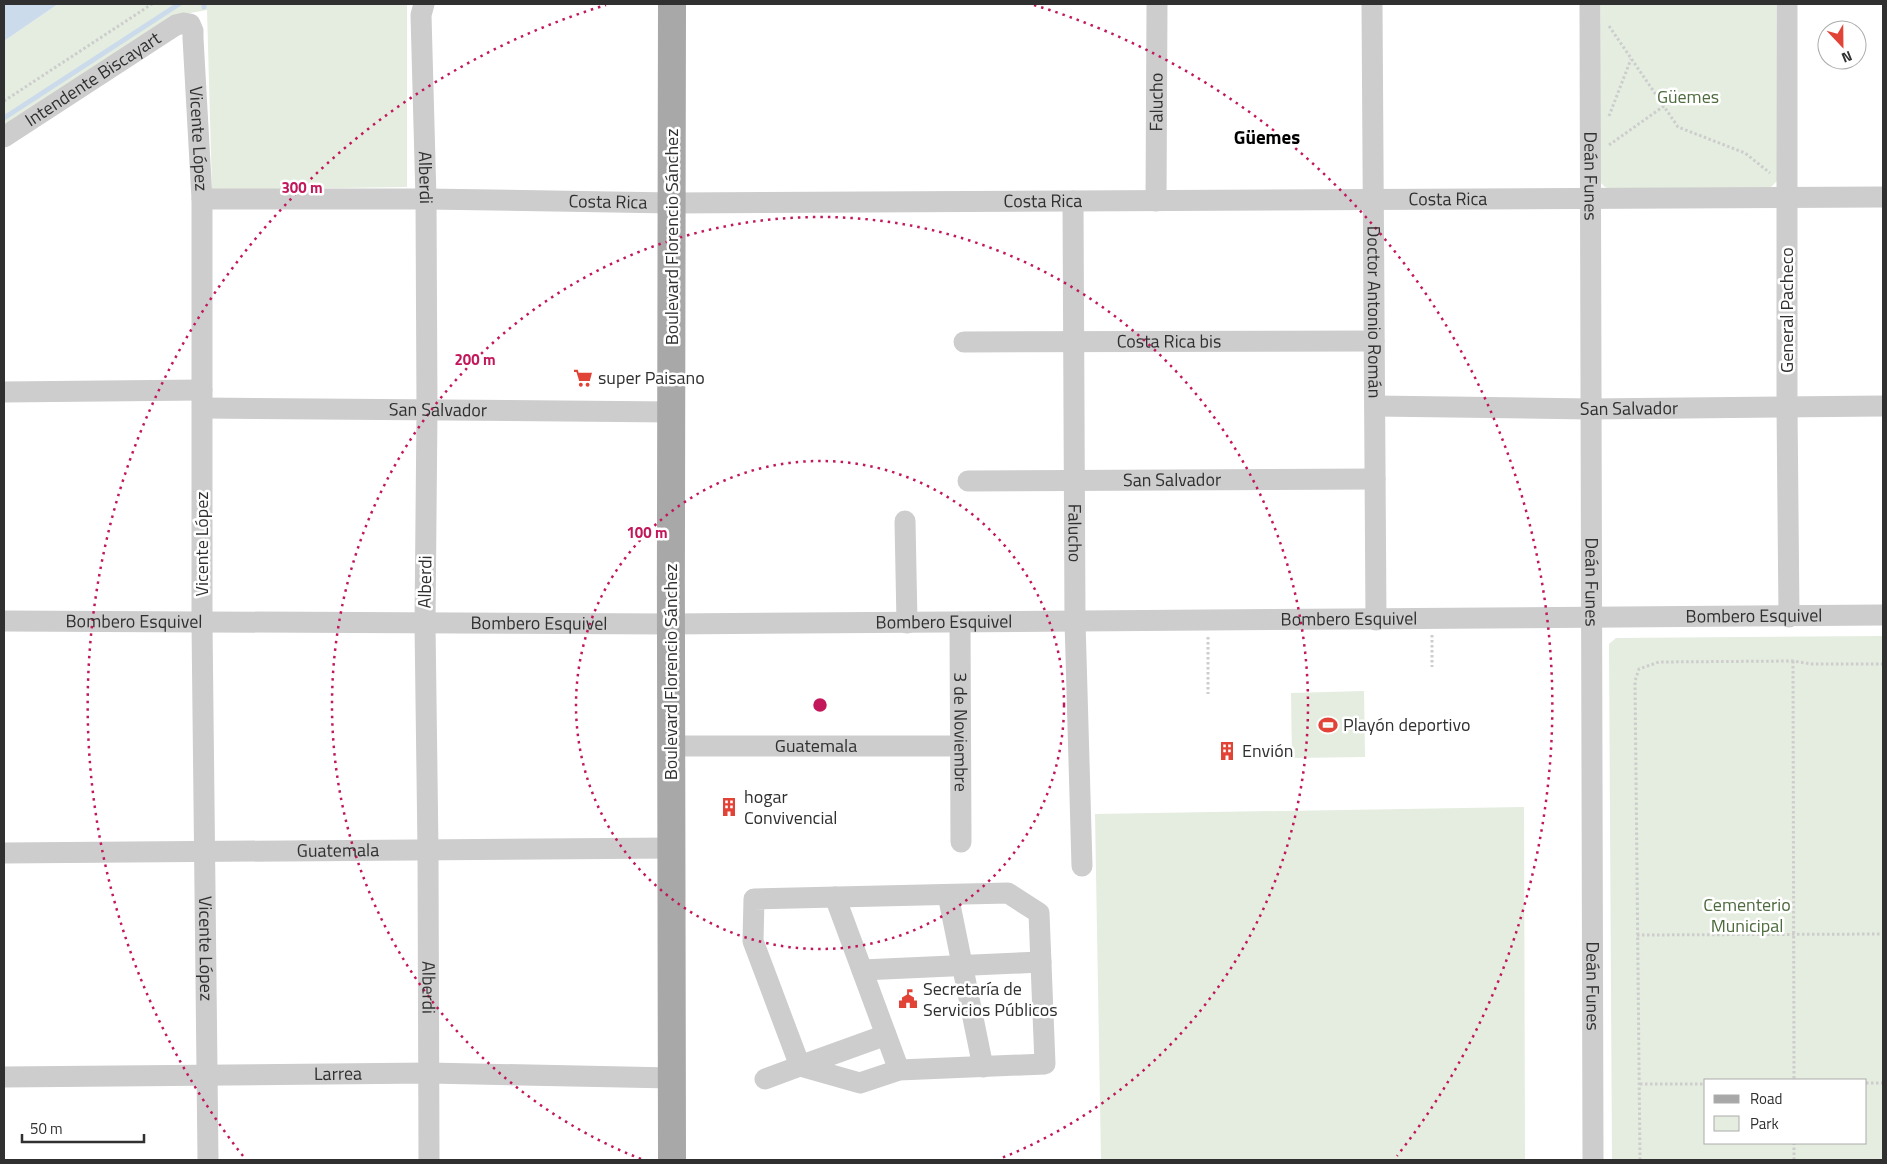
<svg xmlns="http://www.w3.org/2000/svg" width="1887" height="1164" font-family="'Titillium Web',sans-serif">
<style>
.green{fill:#e4eddf;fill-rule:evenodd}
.water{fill:#cbdbec}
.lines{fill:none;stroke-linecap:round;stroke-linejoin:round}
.stream{stroke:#cbdbec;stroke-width:5}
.path{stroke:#cdcdcd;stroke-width:3;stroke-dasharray:2.5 2.5;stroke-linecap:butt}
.minor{stroke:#cdcdcd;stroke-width:21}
.major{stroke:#a8a8a8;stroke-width:28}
.ring{fill:none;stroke:#c2185b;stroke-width:2.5;stroke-dasharray:2.5 5}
.labels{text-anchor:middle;stroke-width:5;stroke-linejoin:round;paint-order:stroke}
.street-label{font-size:18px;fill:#303030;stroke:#fff}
.park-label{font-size:18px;fill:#4d6b3e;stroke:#fff}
.poi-label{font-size:18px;fill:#303030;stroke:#fff;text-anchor:start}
.neighbourhood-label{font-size:19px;font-weight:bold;fill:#000;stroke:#fff}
.centre{fill:#c2185b;stroke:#fff;stroke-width:2.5}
.ring-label{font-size:15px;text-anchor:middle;font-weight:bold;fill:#c2185b;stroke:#fff;stroke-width:5;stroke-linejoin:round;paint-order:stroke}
</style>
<rect width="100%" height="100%" fill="#fff"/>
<path class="green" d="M 58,4 L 407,4 L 407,187 L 212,190 L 207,10 L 179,15 L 4,128 L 4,41 Z
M 1601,4 L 1776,4 L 1777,181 L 1771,187 L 1763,189 L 1611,189 L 1605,187 L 1600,182 Z
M 1883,636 L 1883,1160 L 1612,1160 L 1609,644 L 1616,638 ZM 1706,1080 L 1866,1080 L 1866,1143 L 1706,1143 Z
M 1364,691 L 1365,757 L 1292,758 L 1291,693 Z
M 1524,807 L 1525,1160 L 1101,1160 L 1095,814 Z"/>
<path class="water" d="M 4,4 L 58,4 L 4,41 Z"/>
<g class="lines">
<path class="stream" d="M 204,7 L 204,4
M 4,118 L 179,4"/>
<path class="path" d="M 1609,26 L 1678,127 L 1745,153 L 1770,173
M 4,101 L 152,4
M 1609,116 L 1631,59
M 1609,145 L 1664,106
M 1432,635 L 1432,667
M 1208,637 L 1208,694
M 1793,661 L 1794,1080
M 1637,935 L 1883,934
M 1866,1083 L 1883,1083
M 1640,1084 L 1706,1084
M 1640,1160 L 1635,681 L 1639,669 L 1659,662 L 1793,661 L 1812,664 L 1883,664
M 1794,1160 L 1794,1143"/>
<g class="minor">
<path id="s1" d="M 424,4 L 421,15 L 426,199 L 427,410 L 425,624 L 428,850 L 429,1160"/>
<path id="s2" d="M 1372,4 L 1376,620"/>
<path id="s3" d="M 1590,4 L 1593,1160"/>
<path d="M 1787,4 L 1787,407 L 1789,617"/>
<path id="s4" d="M 4,137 L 176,25 L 184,23 L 190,24 L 193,31 L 193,38 L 202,199 L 202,623 L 208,1160"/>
<path id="s5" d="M 202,199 L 426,199 L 672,203 L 1883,197"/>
<path id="s6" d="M 1073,201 L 1075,621 L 1082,866"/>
<path id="s7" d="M 1156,201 L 1157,4"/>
<path id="s8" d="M 964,342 L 1374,341"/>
<path d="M 4,392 L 202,390"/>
<path id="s9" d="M 1375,406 L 1590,409 L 1883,406"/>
<path id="s10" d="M 203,408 L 673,412"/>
<path id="s11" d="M 968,481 L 1375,479"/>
<path d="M 905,521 L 907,623"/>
<path id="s12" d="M 4,621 L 671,624 L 1883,615"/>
<path id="s13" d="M 960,622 L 961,842"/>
<path id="s14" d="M 671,746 L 960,746"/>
<path id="s15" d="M 4,853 L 672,848"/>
<path d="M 948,895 L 983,1067"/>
<path d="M 835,897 L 899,1070"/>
<path d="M 862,970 L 1041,962"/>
<path d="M 800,1066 L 886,1035"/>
<path id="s16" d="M 4,1077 L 429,1073 L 672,1078"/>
<path d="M 765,1079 L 800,1066 L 753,941 L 754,899 L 1008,893 L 1039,913 L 1045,1064 L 899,1070 L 860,1083 L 800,1066"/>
</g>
<path class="major" d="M 672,4 C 672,389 669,775 672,1160"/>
</g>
<g class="ring">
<circle cx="820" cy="705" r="244"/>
<path d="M641 1159A488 488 0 1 1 999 1159"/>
<path d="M243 1156A732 732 0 0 1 606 5M1034 5A732 732 0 0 1 1397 1156"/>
</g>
<defs>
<g id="supermarket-bare" transform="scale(1.5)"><path d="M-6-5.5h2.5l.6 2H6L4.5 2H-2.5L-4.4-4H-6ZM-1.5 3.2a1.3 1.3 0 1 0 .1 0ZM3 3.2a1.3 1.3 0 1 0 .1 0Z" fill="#e24337" stroke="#fff" stroke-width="2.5" paint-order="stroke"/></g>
<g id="stadium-bare" transform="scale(1.5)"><path d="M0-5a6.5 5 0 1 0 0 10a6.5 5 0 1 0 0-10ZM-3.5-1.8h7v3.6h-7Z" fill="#e24337" stroke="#fff" stroke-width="2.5" paint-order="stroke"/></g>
<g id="building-bare" transform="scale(1.5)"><path d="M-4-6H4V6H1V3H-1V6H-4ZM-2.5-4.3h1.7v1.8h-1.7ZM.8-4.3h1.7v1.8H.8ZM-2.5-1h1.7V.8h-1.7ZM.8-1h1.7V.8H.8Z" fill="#e24337" stroke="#fff" stroke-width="2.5" paint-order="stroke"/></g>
<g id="civic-bare" transform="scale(1.5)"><path d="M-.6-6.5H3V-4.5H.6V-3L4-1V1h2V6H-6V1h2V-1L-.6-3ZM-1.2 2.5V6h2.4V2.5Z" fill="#e24337" stroke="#fff" stroke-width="2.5" paint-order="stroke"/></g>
</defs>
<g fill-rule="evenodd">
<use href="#supermarket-bare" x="583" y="378"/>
<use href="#stadium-bare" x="1328" y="725"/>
<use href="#building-bare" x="1227" y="751"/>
<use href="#building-bare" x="729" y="807"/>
<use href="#civic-bare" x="908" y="999"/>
</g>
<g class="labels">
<g class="street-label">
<text dy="6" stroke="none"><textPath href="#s4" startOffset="106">Intendente Biscayart</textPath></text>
<text dy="6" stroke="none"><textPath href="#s7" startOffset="99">Falucho</textPath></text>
<text dy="6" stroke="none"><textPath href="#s4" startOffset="335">Vicente López</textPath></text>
<text dy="6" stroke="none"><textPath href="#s1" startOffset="174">Alberdi</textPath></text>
<text dy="6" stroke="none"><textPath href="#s3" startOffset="172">Deán Funes</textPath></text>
<text dy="6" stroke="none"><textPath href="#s5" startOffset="1246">Costa Rica</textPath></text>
<text dy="6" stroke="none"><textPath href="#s5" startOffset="841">Costa Rica</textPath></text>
<text dy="6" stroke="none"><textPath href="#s5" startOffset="406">Costa Rica</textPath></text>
<text transform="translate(672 237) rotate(-90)" y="6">Boulevard Florencio Sánchez</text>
<text transform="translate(1787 310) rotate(-90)" y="6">General Pacheco</text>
<text dy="6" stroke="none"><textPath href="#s2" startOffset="308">Doctor Antonio Román</textPath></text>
<text dy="6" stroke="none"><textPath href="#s8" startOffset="205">Costa Rica bis</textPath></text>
<text dy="6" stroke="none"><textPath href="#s9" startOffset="254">San Salvador</textPath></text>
<text dy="6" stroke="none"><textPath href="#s10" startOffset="235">San Salvador</textPath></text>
<text dy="6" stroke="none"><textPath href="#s11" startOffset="204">San Salvador</textPath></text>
<text dy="6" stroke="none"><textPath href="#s6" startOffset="332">Falucho</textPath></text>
<text transform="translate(202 544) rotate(-90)" y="6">Vicente López</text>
<text transform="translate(425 582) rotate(-89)" y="6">Alberdi</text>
<text dy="6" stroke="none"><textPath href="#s3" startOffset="578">Deán Funes</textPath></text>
<text dy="6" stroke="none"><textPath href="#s12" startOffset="1750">Bombero Esquivel</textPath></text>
<text dy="6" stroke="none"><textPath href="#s12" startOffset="1345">Bombero Esquivel</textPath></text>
<text dy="6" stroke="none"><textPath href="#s12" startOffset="130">Bombero Esquivel</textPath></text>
<text dy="6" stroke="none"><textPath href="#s12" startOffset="940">Bombero Esquivel</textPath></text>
<text dy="6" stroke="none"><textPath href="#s12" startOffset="535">Bombero Esquivel</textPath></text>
<text transform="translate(671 672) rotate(-90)" y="6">Boulevard Florencio Sánchez</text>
<text dy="6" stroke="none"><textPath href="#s13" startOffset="110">3 de Noviembre</textPath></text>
<text dy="6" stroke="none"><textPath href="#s14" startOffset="145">Guatemala</textPath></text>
<text dy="6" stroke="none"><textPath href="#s15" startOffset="334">Guatemala</textPath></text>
<text dy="6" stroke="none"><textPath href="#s4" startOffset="1145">Vicente López</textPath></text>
<text dy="6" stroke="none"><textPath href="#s1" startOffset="984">Alberdi</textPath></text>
<text dy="6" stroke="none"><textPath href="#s3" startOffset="982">Deán Funes</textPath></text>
<text dy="6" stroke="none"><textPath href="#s16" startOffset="334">Larrea</textPath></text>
</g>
<g class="park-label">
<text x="1688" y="103">Güemes</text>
<text x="1747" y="911">Cementerio<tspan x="1747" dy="21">Municipal</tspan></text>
</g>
<g class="poi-label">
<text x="598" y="384">super Paisano</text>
<text x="1343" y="731">Playón deportivo</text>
<text x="1242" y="757">Envión</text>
<text x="744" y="803">hogar<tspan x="744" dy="21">Convivencial</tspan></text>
<text x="923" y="995">Secretaría de<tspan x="923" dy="21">Servicios Públicos</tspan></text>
</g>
<g class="neighbourhood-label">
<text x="1267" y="144">Güemes</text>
</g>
</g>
<circle cx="820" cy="705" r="8" class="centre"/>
<g class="ring-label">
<text x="302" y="193">300 m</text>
<text x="475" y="365">200 m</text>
<text x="647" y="538">100 m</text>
</g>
<rect width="1887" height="1164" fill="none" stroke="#303030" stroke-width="10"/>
<rect x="1704" y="1079" width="162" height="65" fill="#ffffff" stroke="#acacac"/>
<rect x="1714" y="1095" width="25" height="8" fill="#a8a8a8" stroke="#acacac"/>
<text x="1750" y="1104" font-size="15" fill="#303030">Road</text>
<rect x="1714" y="1116" width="25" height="15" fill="#e4eddf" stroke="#acacac"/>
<text x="1750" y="1129" font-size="15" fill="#303030">Park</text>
<g transform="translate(1842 45) rotate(158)"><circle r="24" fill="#ffffff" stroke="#acacac"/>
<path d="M0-4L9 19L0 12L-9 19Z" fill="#e24337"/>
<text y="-8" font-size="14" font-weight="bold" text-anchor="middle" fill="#303030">N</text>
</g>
<path d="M22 1134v8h122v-8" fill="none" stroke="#303030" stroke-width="2.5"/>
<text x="30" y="1134" font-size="15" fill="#303030" stroke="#ffffff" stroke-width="4" paint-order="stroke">50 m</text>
</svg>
